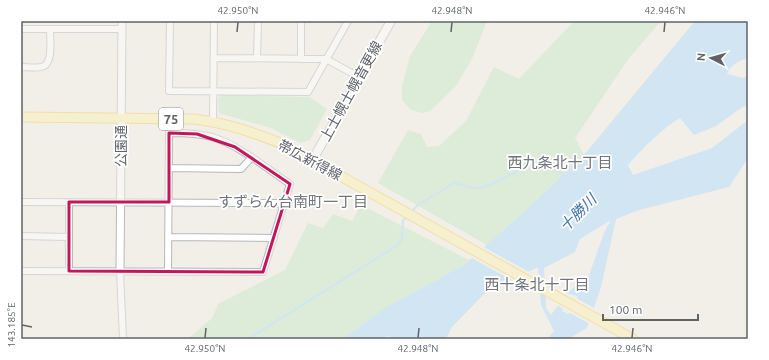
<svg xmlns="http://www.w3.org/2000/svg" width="769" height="360" font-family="Ubuntu,'Noto Sans JP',sans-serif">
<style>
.green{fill:#c5e8c5}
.water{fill:#aadaff;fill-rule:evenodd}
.pier{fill:#f1efe8}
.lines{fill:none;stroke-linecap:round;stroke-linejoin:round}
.stream{stroke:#aadaff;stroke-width:2}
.minor-casing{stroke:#b5b8bc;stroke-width:8}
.tertiary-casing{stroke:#b5b8bc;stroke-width:9}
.secondary-casing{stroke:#b6babf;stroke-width:10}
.primary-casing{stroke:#f2c960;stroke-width:11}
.minor{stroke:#fff;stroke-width:6}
.tertiary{stroke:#fff;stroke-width:7}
.secondary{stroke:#fff;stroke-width:8}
.primary{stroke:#fff2af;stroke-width:9}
.marked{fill:none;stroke:#c2185b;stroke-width:3;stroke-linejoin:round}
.ticks{fill:none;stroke:#5f6368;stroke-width:1.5}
.labels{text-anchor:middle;stroke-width:3.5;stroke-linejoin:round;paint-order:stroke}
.shield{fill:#fff;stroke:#8f9295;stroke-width:1}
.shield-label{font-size:13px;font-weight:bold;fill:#5f6368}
.street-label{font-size:14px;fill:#5f6368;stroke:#fff}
.neighbourhood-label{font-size:15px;fill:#70757a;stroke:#fff}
.water-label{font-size:15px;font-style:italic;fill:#4174aa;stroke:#fff}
.neatline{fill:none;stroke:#5f6368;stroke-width:1.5}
.ticks-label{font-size:10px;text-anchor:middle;fill:#5f6368}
</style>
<rect width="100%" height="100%" fill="#f1efe8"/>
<path class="green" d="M 432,21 L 487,21 L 472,59 L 456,86 L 430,111 L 422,113 L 411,110 L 402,100 L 402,87 L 410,56 Z
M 574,21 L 661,21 L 629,58 L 575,138 L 584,155 L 526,210 L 487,245 L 378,183 L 408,130 L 421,134 L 427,147 L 439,146 L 466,121 L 494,67 L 519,79 Z
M 221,95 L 309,97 L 327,109 L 310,140 L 300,143 L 271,128 L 219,113 L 218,99 Z
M 361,205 L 469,260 L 464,265 L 383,309 L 343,339 L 188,339 L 212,318 L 218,304 L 285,270 L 308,223 L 323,228 L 333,214 L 352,221 Z"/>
<path class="water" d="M 695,21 L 748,21 L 748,59 C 739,59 730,66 727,74 L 743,78 L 748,75 L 748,105 L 741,108 L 716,126 L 694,135 L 680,118 C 660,130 643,148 628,165 L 633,175 L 712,148 L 748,120 L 748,158 L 729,187 L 639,210 L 616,219 L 601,287 L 587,328 L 568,339 L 547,339 L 554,331 L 541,305 L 538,267 L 485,293 L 451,328 L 446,339 L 389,339 L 390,335 L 384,339 L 343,339 L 383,309 L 464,265 L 526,210 L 584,155 ZM 611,220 L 604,233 L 588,278 L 569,291 L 551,315 L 546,308 L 544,268 L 575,252 L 580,239 Z"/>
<path class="pier" d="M 482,246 L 531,273 L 513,281 L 470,257 Z
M 566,293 L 577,296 L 578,299 L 596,309 L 590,324 L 570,313 L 568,314 L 562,311 L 563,309 L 557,305 Z"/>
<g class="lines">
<path class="stream" d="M 412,211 L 418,205 L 454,183 L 474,188 L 485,187 L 537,162 C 549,159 556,168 564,176
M 248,339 L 398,245 L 402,239 L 403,221 L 407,216"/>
<g class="minor-casing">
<path id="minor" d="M 170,21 L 169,91 L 308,92 L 348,21
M 21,29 L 122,29
M 214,58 L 326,59 L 359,77
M 257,58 L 258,21
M 301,59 L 301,21
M 21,67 C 28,67 38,69 44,66 C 53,62 50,38 50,29
M 213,122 L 214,21
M 169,168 L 241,169 L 251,158
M 21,202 L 276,203 L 284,205
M 21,236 L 68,237
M 168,237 L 274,238
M 21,271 L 263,272 L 290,184 C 266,168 239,145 212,137 C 198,133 183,133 169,133 L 168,271
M 69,271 L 69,202
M 120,271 L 123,339"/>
</g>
<g class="tertiary-casing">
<path id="tertiary" d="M 120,271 L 122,21"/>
</g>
<g class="secondary-casing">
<path id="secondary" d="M 312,161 L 391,21"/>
</g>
<g class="primary-casing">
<path id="primary" d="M 21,117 L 193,119 C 228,123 252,132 285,145 L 633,339"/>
</g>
<use href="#minor" class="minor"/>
<use href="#tertiary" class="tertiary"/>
<use href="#secondary" class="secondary"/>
<use href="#primary" class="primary"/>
</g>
<path d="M0 0H769V360H0ZM 169,133 L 197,134 L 235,147 L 290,184 L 263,272 L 69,271 L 69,202 L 169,202 Z" fill="#f1efe8" fill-opacity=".55" fill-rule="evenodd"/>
<path class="marked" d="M 169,133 L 197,134 L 235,147 L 290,184 L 263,272 L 69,271 L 69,202 L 169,202 Z"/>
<path class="ticks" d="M 237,32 L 238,22M 451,32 L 452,22M 664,32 L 665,22M 22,325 L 32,327M 205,338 L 206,328M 418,338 L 419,328M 632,338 L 633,328"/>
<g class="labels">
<rect class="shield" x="159" y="108" width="24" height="22" rx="3"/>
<g class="shield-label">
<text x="171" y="124">75</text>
</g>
<g class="street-label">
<text transform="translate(351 91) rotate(-61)" y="5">上士幌士幌音更線</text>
<text transform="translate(121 146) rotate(-90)" y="5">公園通</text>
<text transform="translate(310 160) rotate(28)" y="5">帯広新得線</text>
</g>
<g class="neighbourhood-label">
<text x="560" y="168">西九条北十丁目</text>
<text x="293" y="207">すずらん台南町一丁目</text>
<text x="537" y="290">西十条北十丁目</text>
</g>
<g class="water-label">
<text transform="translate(578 213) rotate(-45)" y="5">十勝川</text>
</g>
</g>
<rect width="769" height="360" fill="none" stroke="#ffffff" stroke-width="44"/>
<g transform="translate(711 58) rotate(276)" stroke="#ffffff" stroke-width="3" paint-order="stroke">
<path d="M0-3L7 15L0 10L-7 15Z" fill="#5f6368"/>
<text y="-6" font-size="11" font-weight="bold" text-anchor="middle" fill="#5f6368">N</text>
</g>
<path d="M603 314v6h95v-6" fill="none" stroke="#5f6368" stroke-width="2"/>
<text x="609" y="314" font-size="12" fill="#5f6368" stroke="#ffffff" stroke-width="3" paint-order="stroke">100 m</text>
<rect x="22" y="22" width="725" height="316" class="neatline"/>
<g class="ticks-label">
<text x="238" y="14">42.950°N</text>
<text x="452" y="14">42.948°N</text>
<text x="665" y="14">42.946°N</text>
<text transform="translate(11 325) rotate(-90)" y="4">143.185°E</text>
<text x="205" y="352">42.950°N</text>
<text x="418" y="352">42.948°N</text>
<text x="632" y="352">42.946°N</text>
</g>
</svg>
